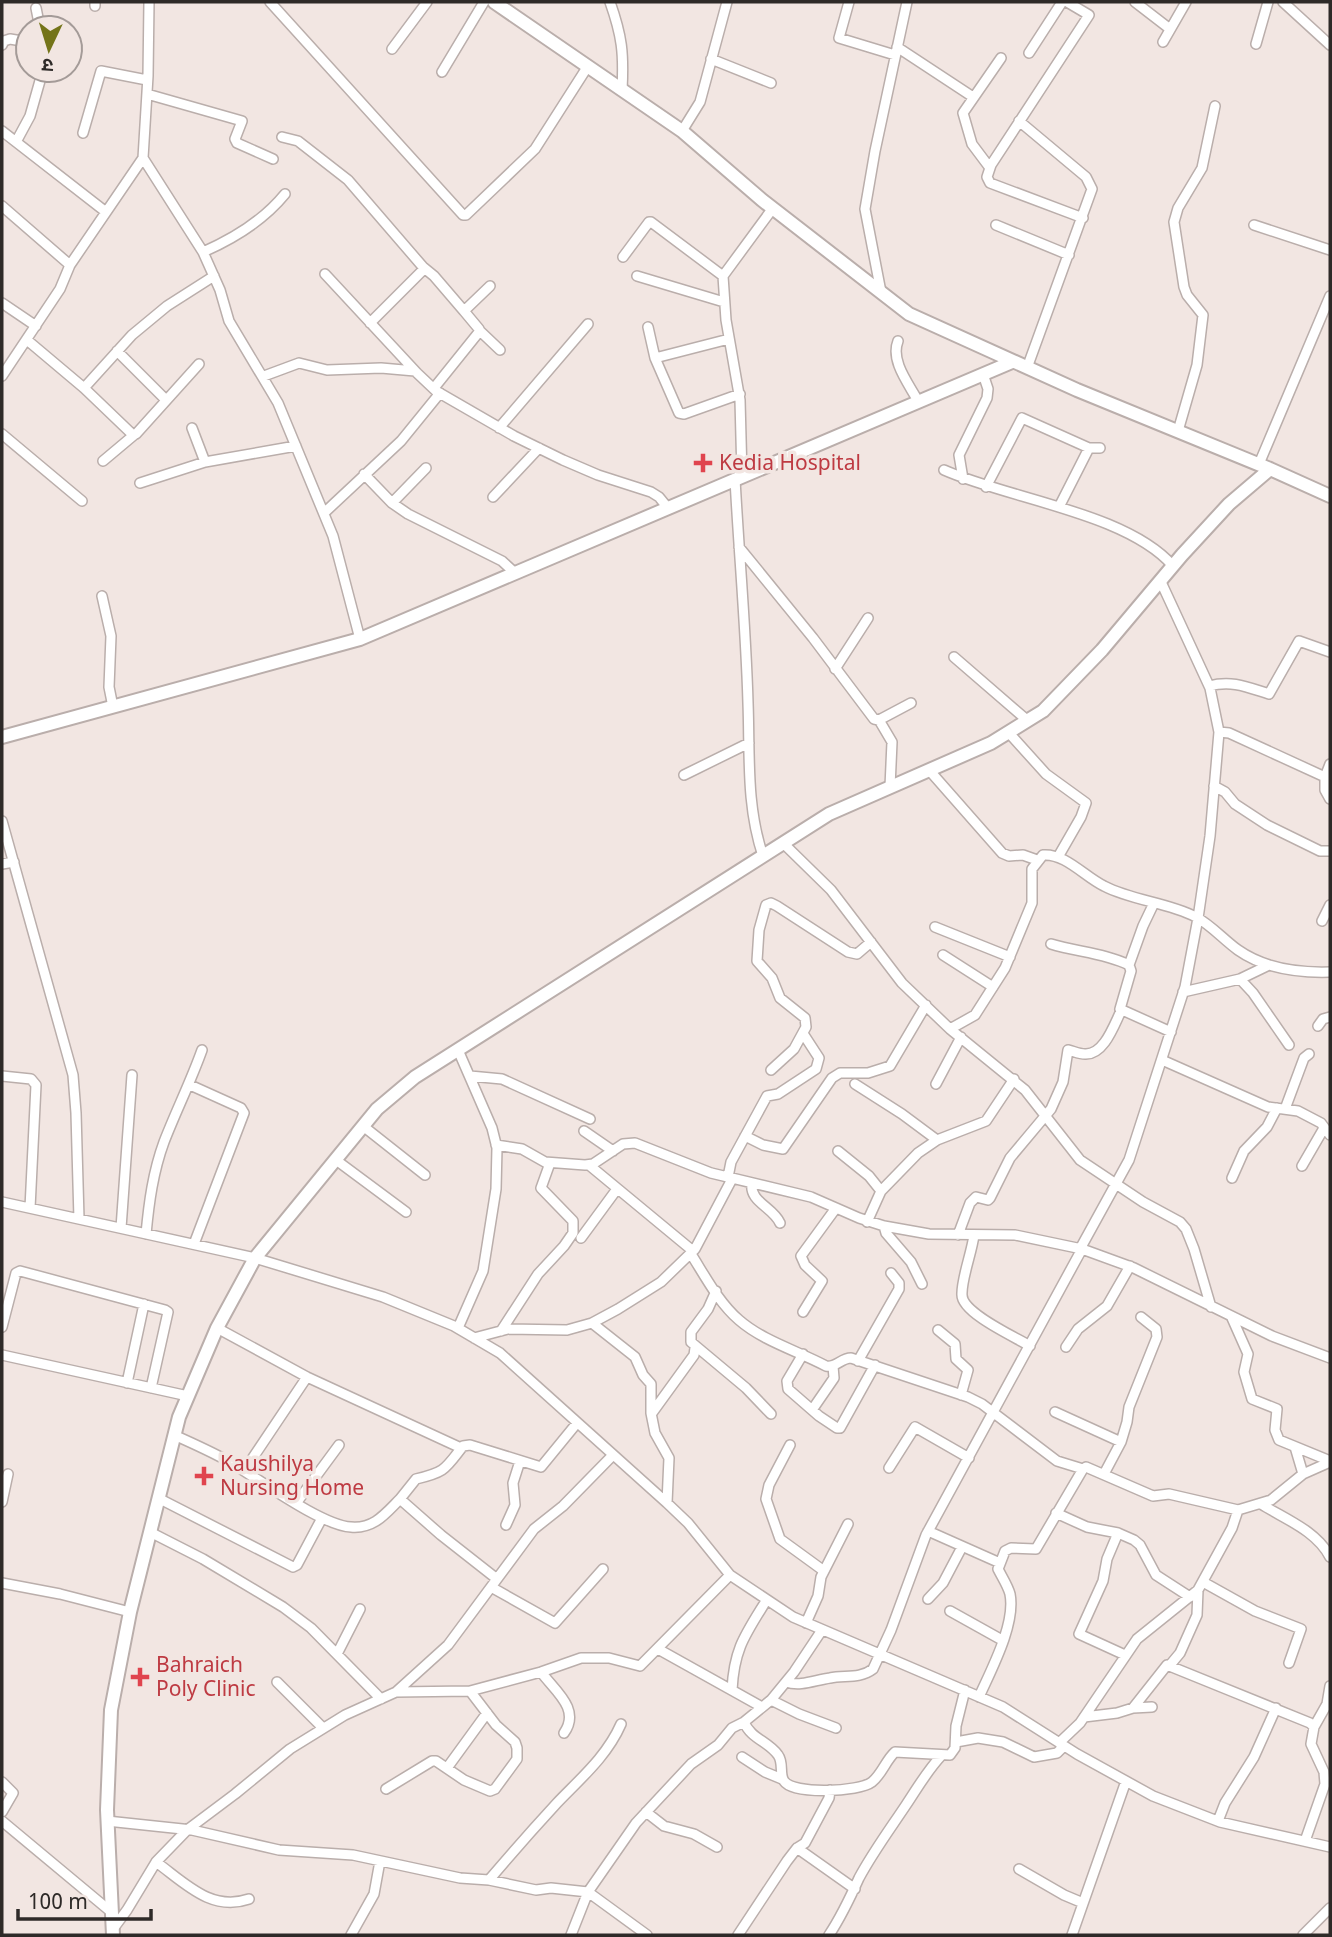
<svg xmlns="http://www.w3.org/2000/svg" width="1332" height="1937" font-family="Georgia,'Noto Sans Devanagari',serif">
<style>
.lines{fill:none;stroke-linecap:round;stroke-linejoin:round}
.street-casing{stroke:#baaeab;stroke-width:12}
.secondary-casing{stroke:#baaeab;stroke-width:16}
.street{stroke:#fff;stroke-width:9}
.secondary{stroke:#fff;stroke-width:12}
.health-dot{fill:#e0444e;stroke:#f2e6e2;stroke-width:2.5}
.labels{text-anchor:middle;stroke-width:7;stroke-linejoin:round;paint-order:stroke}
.health-label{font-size:21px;fill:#be3a42;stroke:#f2e6e2;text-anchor:start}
</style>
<rect width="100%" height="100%" fill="#f2e6e2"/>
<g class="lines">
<g class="street-casing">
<path id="street" d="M 270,2 L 463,215 L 466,215 L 535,149 L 588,66
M 610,2 C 622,36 624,53 622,90
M 849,2 L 839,38 L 895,55
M 1067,2 L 1089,15 L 991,165 L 987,177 L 990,183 L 1083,218
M 1135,2 L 1170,29
M 1283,2 L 1330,45
M 95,6 L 95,2
M 36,8 L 40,28
M 1163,42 L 1186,2
M 1256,44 L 1268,2
M 2,45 L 4,41 L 10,39 L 28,42
M 897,47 L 973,97
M 392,49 L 427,2
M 1029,53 L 1062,2
M 711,59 L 771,83
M 442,72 L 484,2
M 147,94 L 242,121 L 235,139 L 237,143 L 273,159
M 1019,121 L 1086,177 L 1092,189 L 1027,368
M 2,131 L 106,212
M 682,131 L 700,102 L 727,2
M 83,133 L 101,71 L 147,80
M 282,137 L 298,141 L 348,180 L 423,267 L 423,270 L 370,323
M 16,142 L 30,116 L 43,70
M 143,158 L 203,252 L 220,290 L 229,321 L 278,403 L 333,536 L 360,639
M 990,168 L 972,144 L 963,113 L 1001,58
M 2,206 L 70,265
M 996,225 L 1069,255
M 1254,225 L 1330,250
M 203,252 C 235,238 263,221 285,194
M 623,257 L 649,222 L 651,222 L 723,276
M 423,267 L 434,276 L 464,311
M 325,274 L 417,373 L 436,391 L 514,436 L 563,460 L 598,475 L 651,492 L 659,497 L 668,508
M 637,276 L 724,302
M 881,292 L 865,209 L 875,151 L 907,2
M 2,303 L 36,326
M 648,327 L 655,358 L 679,413 L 684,414 L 740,394
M 480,331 L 500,350
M 27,340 L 84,388 L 132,434 L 136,434 L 199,364
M 898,341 C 890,361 909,384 918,401
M 117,351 L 165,399
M 655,358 L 729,339
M 2,376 L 60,289 L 70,265 L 143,158 L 148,76 L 149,2
M 264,376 L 299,363 L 327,370 L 381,368 L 415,371
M 84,388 L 132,335 L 167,306 L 214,276
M 434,388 L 479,332 L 479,329 L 464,311 L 490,286
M 192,428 L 205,462
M 499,428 L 588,324
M 1178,431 L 1197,365 L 1203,315 L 1187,295 L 1184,287 L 1174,222 L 1178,208 L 1202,168 L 1215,106
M 2,434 L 82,501
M 1089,448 L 1100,448
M 103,461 L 134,435
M 1259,464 L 1330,296
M 944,470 C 1009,499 1127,513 1173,566
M 364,474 L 392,503 L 408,514 L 502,561 L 515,573
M 742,476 L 740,400 L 726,320 L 723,276 L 773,208
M 735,479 C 739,554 746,629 748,703 C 750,756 746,805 763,856
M 963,479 L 959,455 L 987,398 L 988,389 L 983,374
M 140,483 L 205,462 L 296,446
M 986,487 L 1022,418 L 1089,448 L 1059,507
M 493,497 L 539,448
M 392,503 L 426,468
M 324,513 L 401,441 L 440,393
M 739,547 L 813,638 L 874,719 L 879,720 L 911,703
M 102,596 L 111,636 L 109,687 L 113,707
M 954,657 L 1028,721
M 835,669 L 868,618
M 1209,686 C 1232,680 1247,687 1269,694 L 1299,641 L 1330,652
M 879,720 L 892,742 L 890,787
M 1219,732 L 1229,733 L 1325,777 L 1330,764
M 1009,733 L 1046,774 L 1086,803 L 1081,817 L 1058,857
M 929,770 L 1002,853 L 1009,856 L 1023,855 L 1037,860
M 684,775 L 749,743
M 1325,777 L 1325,790 L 1330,799
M 1214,786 L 1225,792 L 1235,804 L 1267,825 L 1320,851 L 1330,851
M 2,821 L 73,1075 L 76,1113 L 79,1219
M 783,843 L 831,890 L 902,983 L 950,1029 L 1025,1090 L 1080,1160 L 1143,1202 L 1180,1222 L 1186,1229 L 1194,1249 L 1211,1307
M 2,864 L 14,862
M 1322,921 L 1330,905
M 935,927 L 1010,957
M 1051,944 C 1077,952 1104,953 1129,965 L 1131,971 L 1120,1009 L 1171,1032
M 943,955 L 993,987
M 1129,965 L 1143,926 L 1154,903
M 1240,979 L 1253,993 L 1289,1045
M 1183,992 L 1240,979 L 1269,965
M 1318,1026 L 1323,1019 L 1330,1017
M 950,1029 L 975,1015 L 1005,968 L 1032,903 L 1032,869 L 1043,855 C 1065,853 1085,877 1104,886 C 1133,901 1167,902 1196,917 C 1211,925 1224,940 1238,950 C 1265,969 1298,973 1330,972
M 1162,1060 L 1268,1107 L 1298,1111 L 1321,1123 L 1330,1135
M 771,1070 L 794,1049 L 806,1027 L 805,1018 L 780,998 L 772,978 L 757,961 L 759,930 L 766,905 L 771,903 L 777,906 L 848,952 L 857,954 L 871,942
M 2,1076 L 31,1079 L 36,1085 L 30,1208
M 470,1076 L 502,1079 L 590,1119
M 855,1084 L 902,1114 L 937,1140
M 936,1084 L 961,1037
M 190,1085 L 241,1108 L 244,1113 L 194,1244
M 1285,1109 L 1304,1058 L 1309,1054
M 363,1126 L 425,1175
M 584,1131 L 613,1151
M 745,1136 L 763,1145 L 783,1149 L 832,1078 L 840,1073 L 868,1073 L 890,1066 L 926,1005
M 496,1145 L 522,1149 L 545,1162 L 585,1165 L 593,1164 L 623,1144 L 635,1143 L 711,1173 L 811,1197 L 859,1218 L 884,1226 L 929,1234 L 1015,1235 L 1082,1249 L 1134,1268 L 1272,1336 L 1330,1358
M 838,1151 L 869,1176 L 881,1191
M 336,1160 L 406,1212
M 589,1165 L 693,1251
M 1302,1166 L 1324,1128
M 728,1177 L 731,1162 L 767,1096 L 778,1094 L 816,1069 L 819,1058 L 804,1035
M 1232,1178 L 1244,1151 L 1267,1127 L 1277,1108
M 752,1183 C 749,1202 773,1207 780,1223
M 2,1202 L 255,1258 L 383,1297 L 454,1326 L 500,1353 L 667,1503 L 688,1523 L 730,1575 L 793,1617 L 1003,1707 L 1077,1754 L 1153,1796 L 1220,1822 L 1330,1847
M 867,1222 L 881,1191 L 918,1153 L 937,1140 L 986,1121 L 1014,1079
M 884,1226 L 886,1233 L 911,1262 L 922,1284
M 121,1228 L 132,1075
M 146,1234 C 149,1202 153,1172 164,1142 C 176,1111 191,1081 202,1050
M 958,1235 L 970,1203 L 976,1197 L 988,1200 L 990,1198 L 1010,1158 L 1051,1109 L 1063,1082 L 1068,1050 C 1073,1051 1079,1054 1085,1054 C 1104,1055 1114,1025 1121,1011
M 974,1235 C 972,1252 961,1280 962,1295 C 962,1313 1015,1337 1030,1346
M 581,1238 L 617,1189
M 1080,1249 L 1129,1160 L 1185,987 L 1198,918 L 1210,836 L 1219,732 L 1210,688 L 1161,582
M 691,1254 C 705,1276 719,1303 739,1320 C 763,1341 798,1351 826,1366 C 836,1368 841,1358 851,1358 L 968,1397 L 982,1404 L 1057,1461 L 1083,1469 L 1036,1549 L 1011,1548 L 1005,1551 L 998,1569 C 1002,1577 1008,1586 1010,1594 C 1016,1624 991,1670 979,1697
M 716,1291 L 708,1309 L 691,1332 L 691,1342 L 746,1388 L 771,1414
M 803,1312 L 822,1281 L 805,1265 L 801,1256 L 836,1208
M 1232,1318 L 1248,1354 L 1244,1372 L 1252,1399 L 1277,1409 L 1275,1430 L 1279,1440 L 1330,1461
M 592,1323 L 635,1357 L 643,1375 L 651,1384 L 651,1413 L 655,1433 L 669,1458 L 667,1503
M 2,1327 L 16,1273 L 20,1271 L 165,1310 L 168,1312 L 151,1388
M 217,1328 L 307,1377 L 461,1448
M 458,1328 L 483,1271 L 496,1189 L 497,1148 L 492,1128 L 458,1050
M 938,1330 L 955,1344 L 956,1359 L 968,1370 L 961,1395
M 501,1331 L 538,1274 L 564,1246 L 573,1233 L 573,1221 L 541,1188 L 550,1163
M 474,1338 L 508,1329 L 567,1330 L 592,1323 L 618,1309 L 661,1282 L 695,1249 L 732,1179
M 1066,1347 L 1078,1329 L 1107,1306 L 1130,1266
M 803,1354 L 787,1381 L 788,1389 L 819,1416 L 837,1428 L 840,1428 L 875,1365
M 2,1355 L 188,1396
M 858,1361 L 899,1289 L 899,1283 L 891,1273
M 127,1383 L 144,1304
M 812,1410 L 834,1378 L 833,1366
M 1055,1412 L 1121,1442
M 652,1413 L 694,1355 L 695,1348
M 174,1435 C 192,1443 210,1451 228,1461 C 256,1477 322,1526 351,1527 C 374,1529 385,1514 400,1499 L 441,1535 L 497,1579
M 790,1445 L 769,1485 L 766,1499 L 780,1539 L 824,1571
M 1295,1447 L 1303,1474
M 889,1468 L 915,1427 L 969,1458
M 1083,1469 L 1086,1467 L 1153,1496 L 1169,1494 L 1238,1510 L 1271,1500 L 1303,1474 L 1330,1462
M 244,1471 L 307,1377
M 1104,1474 L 1121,1442 L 1127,1422 L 1129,1407 L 1157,1337 L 1156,1329 L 1141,1317
M 158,1498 L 293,1567 L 297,1565 L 322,1518
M 400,1499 L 416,1479 C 446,1472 445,1469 463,1446 L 470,1445 L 541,1467 L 577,1423
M 2,1502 L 8,1474
M 297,1502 L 339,1445
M 1261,1504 C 1285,1519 1317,1531 1330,1557
M 1056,1513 L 1087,1527 L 1118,1533 L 1134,1540 L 1140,1545 L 1156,1575 L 1190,1597
M 506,1525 L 515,1505 L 513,1483 L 520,1461
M 928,1531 L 1000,1563
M 150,1532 L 203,1559 L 283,1607 L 311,1628 L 381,1699
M 1118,1533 L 1107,1559 L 1103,1581 L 1079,1634 L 1125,1655
M 1203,1582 L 1255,1611 L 1301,1629 L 1289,1663
M 2,1583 L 60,1594 L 130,1612
M 491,1587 L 555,1623 L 603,1569
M 928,1599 L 943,1583 L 962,1547
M 950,1611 L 1002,1640
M 806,1623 L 818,1596 L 821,1577 L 848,1524
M 658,1649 L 762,1707
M 337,1654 L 360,1609
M 1170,1665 L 1180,1653 L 1197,1615 L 1198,1590
M 541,1672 C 555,1691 581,1709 564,1733
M 277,1682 L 323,1728
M 786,1682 C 801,1687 815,1680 830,1678 C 845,1675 860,1679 873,1669 L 891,1630 L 926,1535 L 1082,1249
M 732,1690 C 734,1649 745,1635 766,1601
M 396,1692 L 448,1645 L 534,1529 L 563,1506 L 613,1455
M 771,1700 L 799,1714 L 836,1728
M 1133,1708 L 1152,1707
M 1084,1717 L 1117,1713 L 1133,1708 L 1167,1665 L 1310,1723 L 1314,1727 L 1311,1744 L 1324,1772 L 1325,1784 L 1305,1841
M 744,1722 C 751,1739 768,1741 778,1755 C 784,1763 779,1774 784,1781 C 793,1795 859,1792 872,1782 C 882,1774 886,1760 895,1752 L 950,1755 L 955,1748 L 956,1726 L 965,1690
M 1314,1727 L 1327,1704 L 1330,1686
M 956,1742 L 978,1738 L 1003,1742 L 1034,1757 L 1057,1753 L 1064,1746
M 1059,1743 L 1080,1723 L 1137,1639 L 1198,1590 L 1232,1528 L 1238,1510
M 742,1757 L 765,1772 L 782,1779
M 447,1768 L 487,1713
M 2,1782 L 13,1793 L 2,1812
M 386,1789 L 432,1761 L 436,1761 L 464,1780 L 490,1791 L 495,1789 L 517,1759 L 517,1748 L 515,1742 L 496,1725 L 470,1691
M 646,1812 L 664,1826 L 694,1834 L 717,1847
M 2,1821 L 110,1911
M 107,1821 L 192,1830 L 279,1850 L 353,1855 L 460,1878 L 489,1880 L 536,1890 L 551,1888 L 588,1892 L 647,1935
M 1218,1821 L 1225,1803 L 1254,1757 L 1276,1708
M 797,1848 L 855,1889
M 156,1862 C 185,1883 211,1912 249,1899
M 1019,1869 L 1064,1895 L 1083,1903
M 489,1880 C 511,1854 534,1828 557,1803 C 581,1778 607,1756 621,1724
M 113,1929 L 127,1910 L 156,1862 L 187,1830 L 235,1794 L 290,1749 L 345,1715 L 396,1692 L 470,1691 L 541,1672 L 581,1658 L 609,1658 L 640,1666 L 730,1575
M 351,1935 L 374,1894 L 380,1861
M 571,1935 L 588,1892 L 636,1823 L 691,1764 L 718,1745 L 732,1728 L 744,1722 L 771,1700 L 794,1672 L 822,1630
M 738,1935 L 787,1861 L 797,1848 L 805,1843 L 829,1798 L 830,1790
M 829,1935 C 841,1917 850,1898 859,1878 C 873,1852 890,1829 906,1805 C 918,1787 927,1771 941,1756
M 1072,1935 L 1126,1781
M 1303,1935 L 1330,1908"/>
</g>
<g class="secondary-casing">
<path id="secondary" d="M 494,2 L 682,131 L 762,200 L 909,314 L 1077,390 L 1270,469 L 1330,496
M 2,737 L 360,639 L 1012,362
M 113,1935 L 107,1810 L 111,1710 L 130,1612 L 179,1417 L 217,1328 L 255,1258 L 377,1109 L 415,1077 L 829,814 L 991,743 L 1043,711 L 1102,650 L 1182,555 L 1229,504 L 1270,469"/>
</g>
<use href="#street" class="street"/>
<use href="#secondary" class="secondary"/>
</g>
<g class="health-dot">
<path d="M699.5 452.5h7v7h7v7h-7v7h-7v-7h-7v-7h7z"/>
<path d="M200.5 1465.5h7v7h7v7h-7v7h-7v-7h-7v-7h7z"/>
<path d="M136.5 1666.5h7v7h7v7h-7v7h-7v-7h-7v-7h7z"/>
</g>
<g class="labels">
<g class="health-label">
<text x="719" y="470">Kedia Hospital</text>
<text x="220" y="1471">Kaushilya<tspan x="220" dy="24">Nursing Home</tspan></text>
<text x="156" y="1672">Bahraich<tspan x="156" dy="24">Poly Clinic</tspan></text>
</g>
</g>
<rect width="1332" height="1937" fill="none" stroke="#2e2a28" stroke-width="7"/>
<g transform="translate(49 49) rotate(184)"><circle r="33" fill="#f2e6e2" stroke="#a49b98" stroke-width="2"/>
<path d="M0-5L12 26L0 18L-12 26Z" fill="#747419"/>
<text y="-10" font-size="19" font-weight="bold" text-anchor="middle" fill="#2e2a28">उ</text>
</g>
<path d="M18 1909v10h133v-10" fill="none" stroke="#2e2a28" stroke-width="3.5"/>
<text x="28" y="1909" font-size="21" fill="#2e2a28" stroke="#f2e6e2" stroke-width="5" paint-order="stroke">100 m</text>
</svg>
